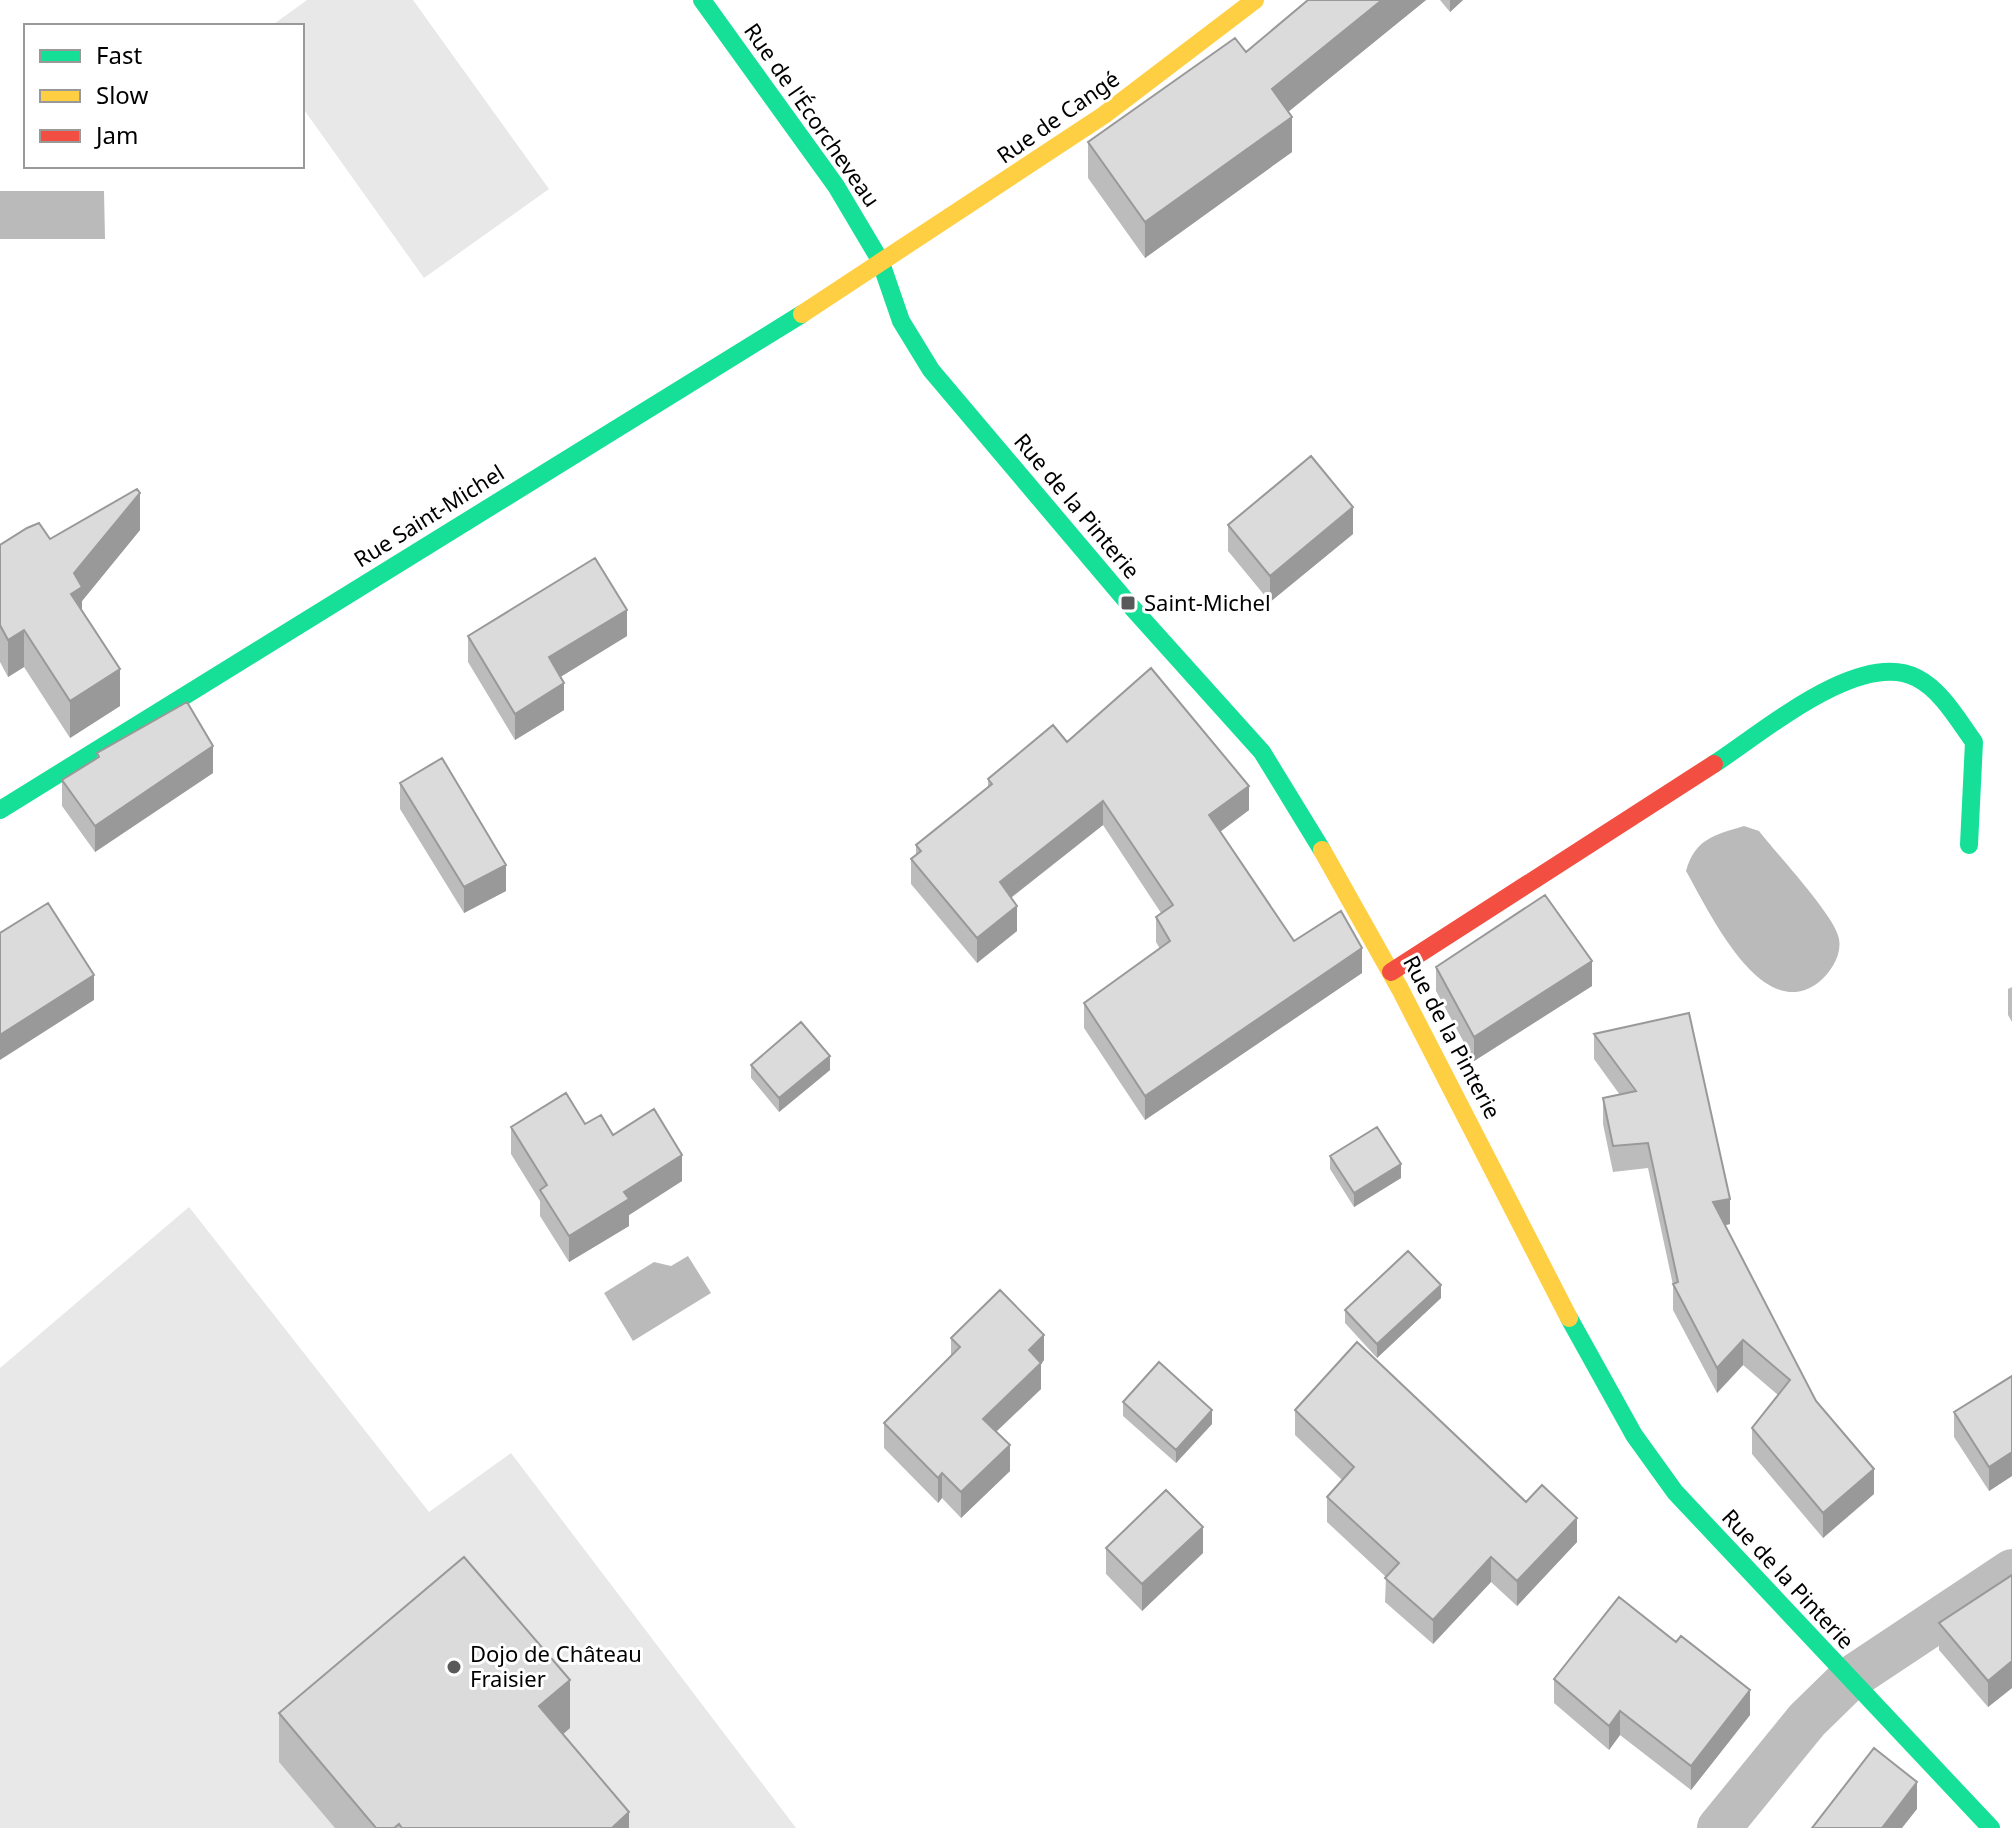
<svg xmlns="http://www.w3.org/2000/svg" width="2012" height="1828" font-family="'Noto Sans',sans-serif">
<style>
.green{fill:#e8e8e8}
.water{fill:#bababa}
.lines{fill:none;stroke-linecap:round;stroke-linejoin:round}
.street{stroke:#bdbdbd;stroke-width:44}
.fast{stroke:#16e098;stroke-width:18}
.slow{stroke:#ffcf43;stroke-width:18}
.jam{stroke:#f24e42;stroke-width:18}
.wall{fill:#bcbcbc}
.shaded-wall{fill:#999}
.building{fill:#dbdbdb;stroke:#999;stroke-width:2}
.poi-dot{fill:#595959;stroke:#fff;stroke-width:3}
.labels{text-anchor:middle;stroke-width:6;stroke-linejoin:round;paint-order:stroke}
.street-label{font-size:22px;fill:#000;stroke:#fff}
.poi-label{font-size:22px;fill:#000;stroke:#fff;text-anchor:start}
</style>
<rect width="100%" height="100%" fill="#fff"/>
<path class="green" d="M 307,0 L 413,0 L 549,189 L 424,278 L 302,107 L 302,26 L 271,26 Z
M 189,1207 L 429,1512 L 511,1453 L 796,1828 L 0,1828 L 0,1368 Z"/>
<path class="water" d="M 0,191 L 104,191 L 105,239 L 0,239 Z
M 1744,826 L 1759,831 C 1775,852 1836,917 1839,939 C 1842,955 1831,972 1819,982 C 1762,1027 1708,909 1686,871 C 1695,839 1714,835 1744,826 Z
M 688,1256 L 711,1293 L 633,1341 L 604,1293 L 654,1262 L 671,1266 Z"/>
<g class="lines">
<path class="street" d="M 1719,1828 L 1807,1720 L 1848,1680 L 2012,1571"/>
<path class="fast" d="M 702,0 L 836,186 L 880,260 L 901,321 L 931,370 L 1128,603 L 1262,752 L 1322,850
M 1714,764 C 1761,734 1860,648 1917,678 C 1941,690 1958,720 1974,742 L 1969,845
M 0,810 L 802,314
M 1569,1318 L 1634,1435 L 1675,1492 L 1991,1828"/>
<path class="slow" d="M 802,314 L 1104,115 L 1255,0
M 1322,850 L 1400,989 L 1569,1318"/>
<path class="jam" d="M 1391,972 L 1714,764"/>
</g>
<path class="wall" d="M 1308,0 L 1426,0 L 1288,112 L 1292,152 L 1145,258 L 1088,178 L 1088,142 L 1246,52 Z
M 1440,0 L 1463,0 L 1450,12 Z
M 1228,525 L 1353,534 L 1270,602 L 1228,551 Z
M 140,530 L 82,601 L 82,610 L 120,706 L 70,738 L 24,667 L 8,677 L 0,662 L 0,545 Z
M 468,636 L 627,636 L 560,677 L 564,710 L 515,740 L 468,662 Z
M 1067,742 L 1249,810 L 1220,832 L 1294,941 L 1362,973 L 1145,1120 L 1084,1028 L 1084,1003 L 1160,949 L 1156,942 L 1156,917 L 1161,913 L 1103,825 L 1011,898 L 1017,931 L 977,963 L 911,884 L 911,859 L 916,855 L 916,845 L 988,787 L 988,779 Z
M 97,753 L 213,773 L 95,852 L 62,806 L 62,780 L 97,759 Z
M 400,783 L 506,891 L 464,913 L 400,809 Z
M 1436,967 L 1592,986 L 1474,1061 L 1436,991 Z
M 2012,987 L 2012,1022 L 2008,1015 L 2008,989 Z
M 1594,1034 L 1730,1224 L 1725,1225 L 1816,1401 L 1874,1494 L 1823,1538 L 1752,1454 L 1752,1428 L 1778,1395 L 1743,1365 L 1717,1393 L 1673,1310 L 1673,1285 L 1648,1168 L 1613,1172 L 1603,1124 L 1603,1098 L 1620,1095 L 1594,1059 Z
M 751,1065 L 830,1070 L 779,1112 L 751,1078 Z
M 585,1124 L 613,1135 L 682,1181 L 629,1215 L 629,1226 L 569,1262 L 540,1216 L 540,1201 L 511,1154 L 511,1127 Z
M 1330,1156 L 1401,1178 L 1354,1207 L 1330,1169 Z
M 1441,1298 L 1377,1358 L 1345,1323 L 1345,1310 Z
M 951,1338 L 1044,1360 L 1041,1364 L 1041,1389 L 996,1432 L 1010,1471 L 961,1518 L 942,1498 L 938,1503 L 884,1448 L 884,1423 L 951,1356 Z
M 2012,1376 L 2012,1476 L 1989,1491 L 1954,1437 L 1954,1412 Z
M 1123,1402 L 1212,1424 L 1176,1463 L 1123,1416 Z
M 1295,1410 L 1526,1502 L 1577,1542 L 1517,1606 L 1491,1582 L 1433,1644 L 1385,1602 L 1386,1577 L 1327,1522 L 1327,1497 L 1342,1480 L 1295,1435 Z
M 1106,1548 L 1203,1553 L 1142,1611 L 1106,1574 Z
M 2012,1575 L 2012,1688 L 1988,1707 L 1939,1650 L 1939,1623 Z
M 1554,1679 L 1750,1715 L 1691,1790 L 1620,1735 L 1609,1750 L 1554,1703 Z
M 279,1713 L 570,1728 L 563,1734 L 629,1828 L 335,1828 L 279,1762 Z"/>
<path class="shaded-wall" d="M 1382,0 L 1426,0 L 1272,125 L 1272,89 Z
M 1450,0 L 1463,0 L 1450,12 Z
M 1292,117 L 1292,152 L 1145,258 L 1145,222 Z
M 140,493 L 140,530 L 82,601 L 82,624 L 71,594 L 74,573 Z
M 1353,507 L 1353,534 L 1270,602 L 1270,576 Z
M 627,610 L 627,636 L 549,684 L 549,657 Z
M 24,630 L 24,667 L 8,677 L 8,640 Z
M 120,669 L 120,706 L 70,738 L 70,701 Z
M 564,683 L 564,710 L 515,740 L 515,714 Z
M 213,746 L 213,773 L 95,852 L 95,826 Z
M 1249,786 L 1249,810 L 1209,840 L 1209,815 Z
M 1103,801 L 1103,825 L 1000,906 L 1000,882 Z
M 506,865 L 506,891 L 464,913 L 464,887 Z
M 1017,906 L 1017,931 L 977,963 L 977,938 Z
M 1362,948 L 1362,973 L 1145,1120 L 1145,1096 Z
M 1592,961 L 1592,986 L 1474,1061 L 1474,1037 Z
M 94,975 L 94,1000 L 0,1060 L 0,1035 Z
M 830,1056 L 830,1070 L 779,1112 L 779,1098 Z
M 682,1155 L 682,1181 L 629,1215 L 629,1226 L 569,1262 L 569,1236 L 624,1192 Z
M 1401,1164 L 1401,1178 L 1354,1207 L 1354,1193 Z
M 1730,1199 L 1730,1224 L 1713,1228 L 1713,1202 Z
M 1441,1285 L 1441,1298 L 1377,1358 L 1377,1344 Z
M 1044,1335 L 1044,1360 L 1041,1364 L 1041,1389 L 983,1444 L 983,1419 L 1029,1350 Z
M 1743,1340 L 1743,1365 L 1717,1393 L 1717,1368 Z
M 1212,1410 L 1212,1424 L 1176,1463 L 1176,1450 Z
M 1010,1445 L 1010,1471 L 961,1518 L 961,1492 Z
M 2012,1452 L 2012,1476 L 1989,1491 L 1989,1467 Z
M 1874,1469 L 1874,1494 L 1823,1538 L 1823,1513 Z
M 942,1473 L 942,1498 L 938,1503 L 938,1478 Z
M 1577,1518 L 1577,1542 L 1517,1606 L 1517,1581 Z
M 1203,1527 L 1203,1553 L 1142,1611 L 1142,1584 Z
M 1491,1557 L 1491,1582 L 1433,1644 L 1433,1620 Z
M 2012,1661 L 2012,1688 L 1988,1707 L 1988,1681 Z
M 570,1680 L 570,1728 L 539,1755 L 539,1706 Z
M 1750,1690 L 1750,1715 L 1691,1790 L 1691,1766 Z
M 1620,1711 L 1620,1735 L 1609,1750 L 1609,1726 Z
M 1917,1782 L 1917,1809 L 1902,1828 L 1882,1828 Z
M 629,1812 L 629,1828 L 612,1828 Z"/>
<path class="building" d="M 1308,0 L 1382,0 L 1272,89 L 1292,117 L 1145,222 L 1088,142 L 1235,38 L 1246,52 Z
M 1311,456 L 1353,507 L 1270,576 L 1228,525 Z
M 137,489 L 140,493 L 74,573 L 82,587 L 71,594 L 120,669 L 70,701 L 24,630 L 8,640 L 0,625 L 0,545 L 27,528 L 39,523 L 50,539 Z
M 595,558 L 627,610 L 549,657 L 564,683 L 515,714 L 468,636 Z
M 1151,668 L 1249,786 L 1209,815 L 1294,941 L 1341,911 L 1362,948 L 1145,1096 L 1084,1003 L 1170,941 L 1156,917 L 1173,905 L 1103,801 L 1000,882 L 1017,906 L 977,938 L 911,859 L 921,851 L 916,845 L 992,784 L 988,779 L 1053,725 L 1067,742 Z
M 187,702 L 213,746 L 95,826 L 62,780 L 99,757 L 97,753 Z
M 442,758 L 506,865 L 464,887 L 400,783 Z
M 1545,895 L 1592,961 L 1474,1037 L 1436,967 Z
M 48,903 L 94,975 L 0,1035 L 0,933 Z
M 1689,1013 L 1730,1199 L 1713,1202 L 1816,1401 L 1874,1469 L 1823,1513 L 1752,1428 L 1790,1380 L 1743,1340 L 1717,1368 L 1673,1284 L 1678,1282 L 1648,1143 L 1613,1146 L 1603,1098 L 1636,1091 L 1594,1034 Z
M 801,1022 L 830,1056 L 779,1098 L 751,1065 Z
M 566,1093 L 585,1124 L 601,1115 L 613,1135 L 654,1109 L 682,1155 L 624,1192 L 629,1199 L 569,1236 L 540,1190 L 547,1185 L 511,1127 Z
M 1377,1127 L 1401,1164 L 1354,1193 L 1330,1156 Z
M 1408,1251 L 1441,1285 L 1377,1344 L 1345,1310 Z
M 1000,1290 L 1044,1335 L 1029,1350 L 1041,1363 L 983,1419 L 1010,1445 L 961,1492 L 942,1473 L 938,1478 L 884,1423 L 960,1347 L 951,1338 Z
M 1357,1342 L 1526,1502 L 1542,1485 L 1577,1518 L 1517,1581 L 1491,1557 L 1433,1620 L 1385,1578 L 1399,1563 L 1327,1497 L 1354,1467 L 1295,1410 Z
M 1159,1362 L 1212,1410 L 1176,1450 L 1123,1402 Z
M 2012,1376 L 2012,1452 L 1989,1467 L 1954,1412 Z
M 1166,1490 L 1203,1527 L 1142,1584 L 1106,1548 Z
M 464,1557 L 570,1680 L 539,1706 L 629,1812 L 612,1828 L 402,1828 L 399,1824 L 394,1828 L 376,1828 L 279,1713 Z
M 2012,1575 L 2012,1661 L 1988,1681 L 1939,1623 Z
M 1619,1597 L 1676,1642 L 1681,1636 L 1750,1690 L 1691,1766 L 1620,1711 L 1609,1726 L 1554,1679 Z
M 1874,1748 L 1917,1782 L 1882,1828 L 1812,1828 Z"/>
<g class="poi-dot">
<rect x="1120" y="595" width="16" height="16" rx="4"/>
<circle cx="454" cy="1667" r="8"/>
</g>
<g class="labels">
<g class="street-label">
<text transform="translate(812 115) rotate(55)" y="8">Rue de l'Écorcheveau</text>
<text transform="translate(1058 117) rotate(-35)" y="8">Rue de Cangé</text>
<text transform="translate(1077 506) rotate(50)" y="8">Rue de la Pinterie</text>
<text transform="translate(429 516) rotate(-32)" y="8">Rue Saint-Michel</text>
<text transform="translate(1452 1037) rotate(62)" y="8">Rue de la Pinterie</text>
<text transform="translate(1788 1579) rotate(47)" y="8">Rue de la Pinterie</text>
</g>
<g class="poi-label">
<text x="1144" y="611">Saint-Michel</text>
<text x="470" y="1662">Dojo de Château<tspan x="470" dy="25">Fraisier</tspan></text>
</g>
</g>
<rect x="24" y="24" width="280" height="144" fill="#ffffff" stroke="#999999" stroke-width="2"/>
<rect x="40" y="50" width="40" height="12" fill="#16e098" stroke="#999999" stroke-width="2"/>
<text x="96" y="64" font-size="24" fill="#000000">Fast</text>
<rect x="40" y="90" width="40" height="12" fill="#ffcf43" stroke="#999999" stroke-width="2"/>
<text x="96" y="104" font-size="24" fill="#000000">Slow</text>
<rect x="40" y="130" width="40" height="12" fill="#f24e42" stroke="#999999" stroke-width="2"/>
<text x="96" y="144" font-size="24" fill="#000000">Jam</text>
</svg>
